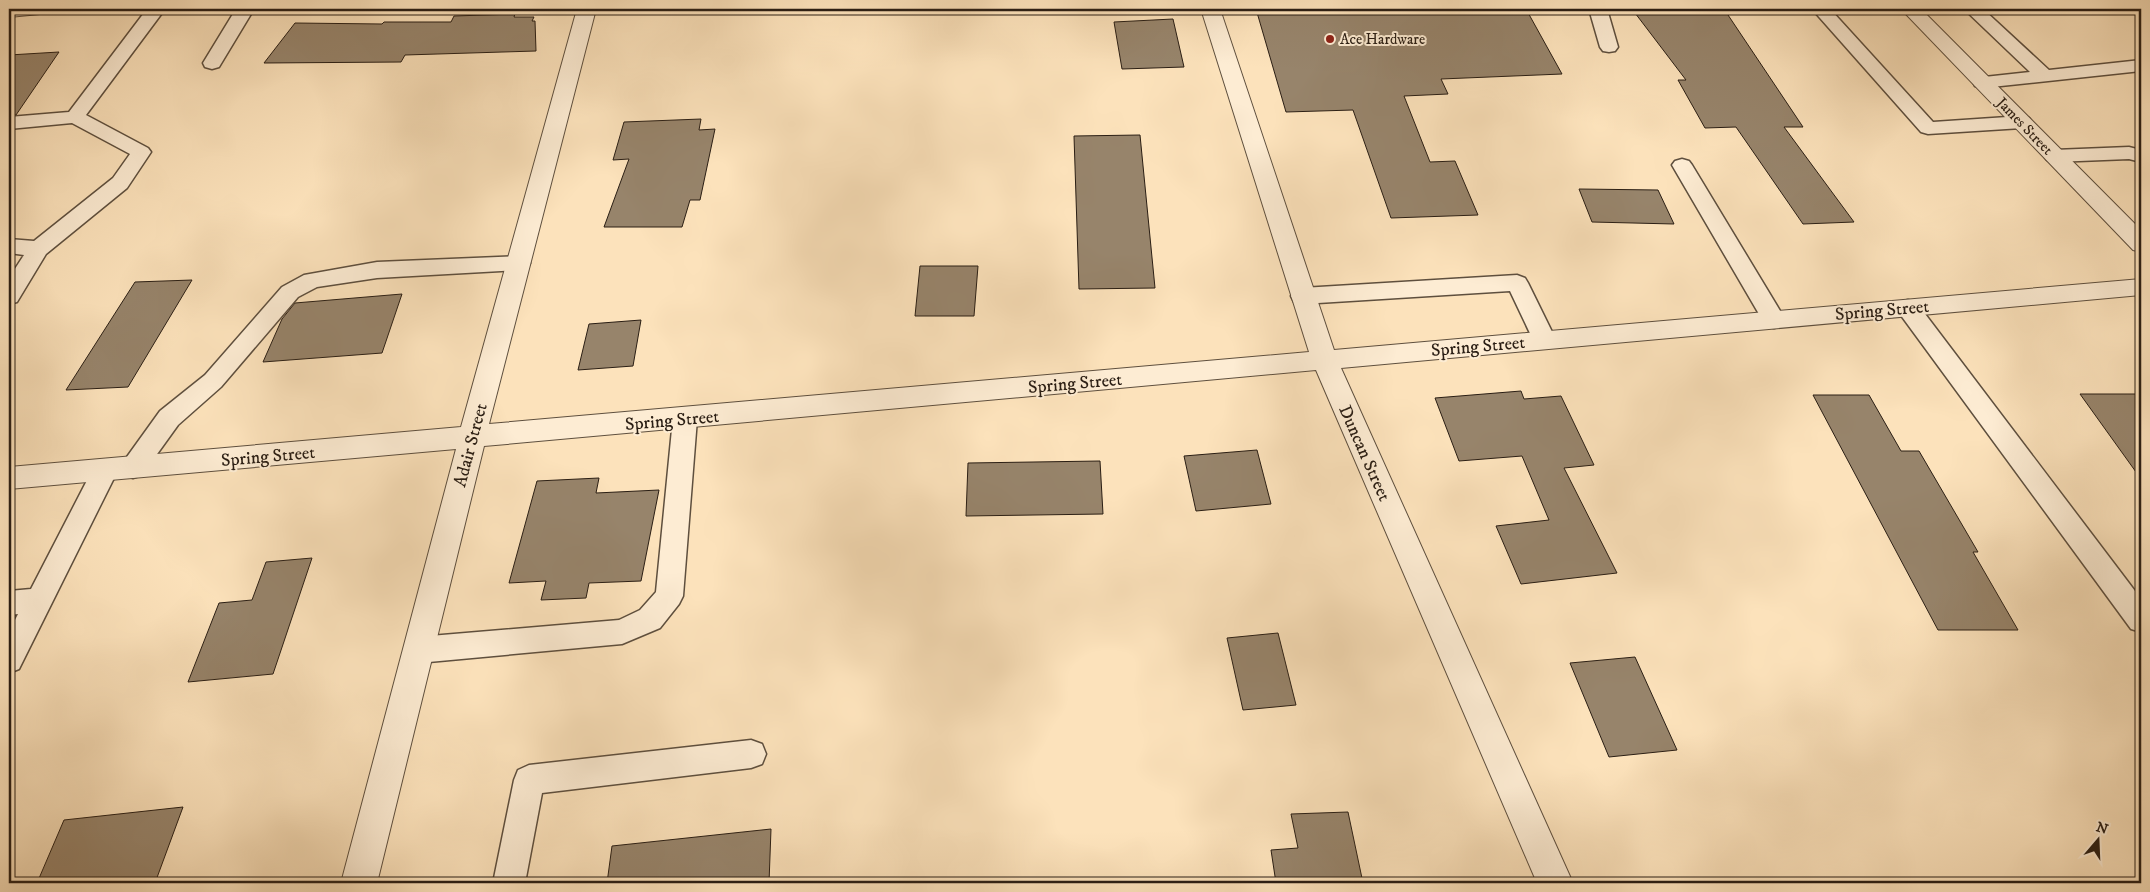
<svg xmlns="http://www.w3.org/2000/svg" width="2150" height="892" font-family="'IM FELL DW Pica',serif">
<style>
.building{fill:#97846b;stroke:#2a1e14}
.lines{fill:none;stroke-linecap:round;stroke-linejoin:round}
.service-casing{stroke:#5e4f3e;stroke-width:3}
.minor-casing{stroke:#5e4f3e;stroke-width:2}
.service{fill:#fdecd3;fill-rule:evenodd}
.minor{fill:#fdecd3;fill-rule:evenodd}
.poi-dot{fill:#8f2418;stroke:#fdecd3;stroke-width:2}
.labels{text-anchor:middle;stroke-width:4;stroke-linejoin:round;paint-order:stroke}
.far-poi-label{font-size:15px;fill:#2a1e14;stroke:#fdecd3;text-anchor:start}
.far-street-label{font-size:15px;fill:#2a1e14;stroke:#fdecd3}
.street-label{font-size:18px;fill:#2a1e14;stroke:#fdecd3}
</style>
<rect width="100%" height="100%" fill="#fce2bb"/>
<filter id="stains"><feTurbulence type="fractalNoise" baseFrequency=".004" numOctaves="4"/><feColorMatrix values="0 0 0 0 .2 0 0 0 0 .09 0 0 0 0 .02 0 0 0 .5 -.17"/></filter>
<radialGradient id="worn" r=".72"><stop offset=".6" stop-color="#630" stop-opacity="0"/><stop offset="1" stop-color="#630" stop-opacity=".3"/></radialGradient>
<path class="building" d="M 1256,9 L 1526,9 L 1562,74 L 1441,79 L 1448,94 L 1404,96 L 1430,162 L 1455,161 L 1478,215 L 1391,218 L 1353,110 L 1286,112 Z
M 1632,9 L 1724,9 L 1803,127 L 1784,127 L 1854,222 L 1803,224 L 1736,127 L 1705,128 L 1678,80 L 1686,80 Z
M 515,14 L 514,17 L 534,17 L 532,21 L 535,21 L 536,51 L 405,55 L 401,62 L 264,63 L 295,23 L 382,24 L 384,22 L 451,22 L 454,16 Z
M 1173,19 L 1184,67 L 1122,69 L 1114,22 Z
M 59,52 L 16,115 L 9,115 L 9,55 Z
M 701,119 L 699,130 L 715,129 L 700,200 L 690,200 L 682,227 L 604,227 L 629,159 L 613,160 L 624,122 Z
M 1140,135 L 1155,288 L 1079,289 L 1074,136 Z
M 1579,189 L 1658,190 L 1674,224 L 1592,222 Z
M 920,266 L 978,266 L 974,316 L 915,316 Z
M 192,280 L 128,387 L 66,390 L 135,282 Z
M 402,294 L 382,353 L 263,362 L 282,319 L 295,303 Z
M 641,320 L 633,366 L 578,370 L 589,324 Z
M 1521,391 L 1524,399 L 1561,396 L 1594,465 L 1564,468 L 1617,573 L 1521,584 L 1496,526 L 1549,520 L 1522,456 L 1459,461 L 1435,398 Z
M 2080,394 L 2141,394 L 2141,479 Z
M 1813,395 L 1869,395 L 1901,451 L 1919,451 L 1978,552 L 1973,552 L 2018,630 L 1938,630 Z
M 1257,450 L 1271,504 L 1196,511 L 1184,456 Z
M 1100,461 L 1103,514 L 966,516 L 968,463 Z
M 599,478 L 596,493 L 659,490 L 641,581 L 589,583 L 586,598 L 541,600 L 546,581 L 509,583 L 537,481 Z
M 312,558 L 273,674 L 188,682 L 219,603 L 252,600 L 266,562 Z
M 1278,633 L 1296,705 L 1243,710 L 1227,638 Z
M 1635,657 L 1677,750 L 1609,757 L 1570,663 Z
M 183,807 L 155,883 L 37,883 L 64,820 Z
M 1348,812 L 1363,883 L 1276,883 L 1271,850 L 1298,848 L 1291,814 Z
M 771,829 L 769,883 L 607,883 L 612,846 Z"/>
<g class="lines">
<g class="service-casing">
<path id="service" d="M 147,9 L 165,9 L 86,115 L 148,148 L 151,152 L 127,188 L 46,254 L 17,302 L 9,304 L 9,278 L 24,255 L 9,253 L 9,239 L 34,241 L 113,178 L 130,154 L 72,123 L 9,129 L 9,117 L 69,112 Z
M 236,9 L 254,9 L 219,67 L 212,69 L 205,67 L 203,63 Z
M 1589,9 L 1607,9 L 1618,47 L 1615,51 L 1609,52 L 1603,51 L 1600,47 Z
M 1812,9 L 1830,9 L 1933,122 L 2022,116 L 2029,118 L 2032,122 L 2029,126 L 2022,128 L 1928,134 L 1921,132 Z
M 1964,9 L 1983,9 L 2049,70 L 2141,60 L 2141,71 L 1982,88 L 1975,86 L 1973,82 L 1975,78 L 2030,72 Z
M 2129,147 L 2141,150 L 2141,162 L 2129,159 L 2054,162 L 2047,160 L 2044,156 L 2047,152 L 2054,150 Z
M 1682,159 L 1689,161 L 1692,165 L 1782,314 L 1785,320 L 1782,326 L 1774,328 L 1766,326 L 1672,165 L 1675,161 Z
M 519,256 L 527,258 L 530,263 L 527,268 L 519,270 L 377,278 L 317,287 L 298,297 L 221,387 L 178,425 L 142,475 L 133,478 L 124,475 L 120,468 L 124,461 L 160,411 L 205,375 L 282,287 L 304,275 L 377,262 Z
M 1517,275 L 1525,278 L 1528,283 L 1556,340 L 1552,346 L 1544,348 L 1536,346 L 1510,291 L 1302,304 L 1294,302 L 1291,296 L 1294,290 L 1302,288 Z
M 1908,300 L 1916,302 L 2141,599 L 2141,632 L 2131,629 L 1900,314 L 1897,308 L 1900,302 Z
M 685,410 L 694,412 L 697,419 L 683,596 L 679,604 L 660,628 L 622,644 L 418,663 L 408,659 L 404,650 L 408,641 L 418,637 L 619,620 L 640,610 L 656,592 L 673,419 L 676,412 Z
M 105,460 L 114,463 L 118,470 L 19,669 L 9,673 L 9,632 L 18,614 L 9,615 L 9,591 L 31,589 L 96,463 Z
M 751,740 L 762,744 L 766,754 L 762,764 L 751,768 L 542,793 L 525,883 L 493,883 L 514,780 L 518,770 L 529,765 Z"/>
</g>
<g class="minor-casing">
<path id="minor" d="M 9,9 L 53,9 L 50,13 L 9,17 Z
M 577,9 L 596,9 L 489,424 L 1309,352 L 1201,9 L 1220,9 L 1334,350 L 2141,279 L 2141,295 L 1341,368 L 1573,883 L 1537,883 L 1316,370 L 484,446 L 377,883 L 341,883 L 456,449 L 9,489 L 9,467 L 461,427 Z
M 1901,9 L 1921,9 L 2141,230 L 2141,252 L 2133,250 Z"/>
</g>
<use href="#service" class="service"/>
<use href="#minor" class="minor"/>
</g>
<circle class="poi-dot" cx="1330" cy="39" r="5"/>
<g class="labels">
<g class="far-poi-label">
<text x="1340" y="44">Ace Hardware</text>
</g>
<g class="far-street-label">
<text transform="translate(2025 126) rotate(46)" y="5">James Street</text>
</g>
<g class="street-label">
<text transform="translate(1882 310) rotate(-5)" y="6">Spring Street</text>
<text transform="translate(1478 346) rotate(-5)" y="6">Spring Street</text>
<text transform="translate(1075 383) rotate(-5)" y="6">Spring Street</text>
<text transform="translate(672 420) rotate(-5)" y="6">Spring Street</text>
<text transform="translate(470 445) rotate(-75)" y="6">Adair Street</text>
<text transform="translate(1365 453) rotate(66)" y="6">Duncan Street</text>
<text transform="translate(268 456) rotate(-5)" y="6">Spring Street</text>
</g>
</g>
<rect width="2150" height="892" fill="none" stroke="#fce2bb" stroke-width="30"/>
<rect x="10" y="10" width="2130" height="872" fill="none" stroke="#2a1e14" stroke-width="2.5"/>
<rect x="15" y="15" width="2120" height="862" fill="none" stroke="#2a1e14"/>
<g transform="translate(2098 840) rotate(19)" stroke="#fdecd3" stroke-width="4" paint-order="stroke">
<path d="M0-4L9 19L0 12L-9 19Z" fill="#2a1e14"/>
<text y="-8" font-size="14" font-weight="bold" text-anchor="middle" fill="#2a1e14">N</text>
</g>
<rect width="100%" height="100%" filter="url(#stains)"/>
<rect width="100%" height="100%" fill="url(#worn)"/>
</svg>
